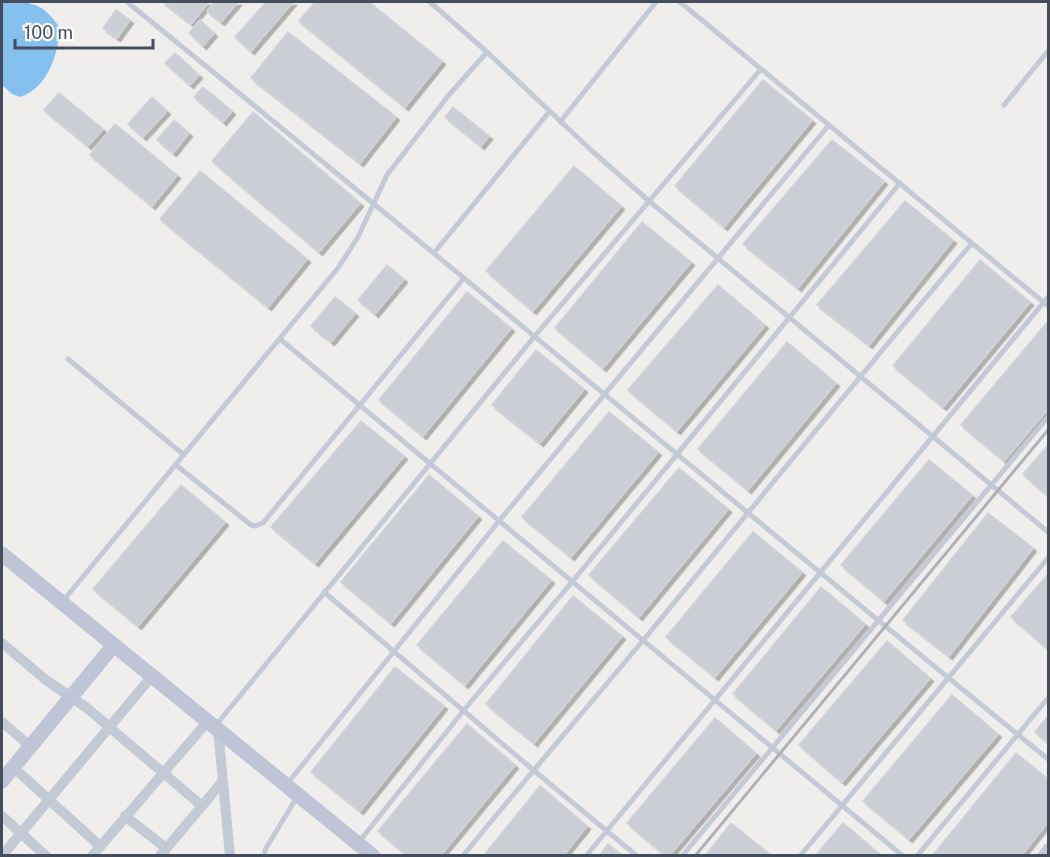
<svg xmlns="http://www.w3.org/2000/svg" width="1050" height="857" font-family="'Public Sans',sans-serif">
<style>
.water{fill:#85c1ee}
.building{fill:#ccced5;stroke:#d1d1d9;stroke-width:1.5;filter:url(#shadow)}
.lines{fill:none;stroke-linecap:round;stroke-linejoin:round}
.lane{stroke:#c3c9d5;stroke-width:5}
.street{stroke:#c3c9d5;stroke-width:10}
.secondary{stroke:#bfc5d7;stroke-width:15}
.rail{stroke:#afb0b8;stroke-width:3}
</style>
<defs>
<filter id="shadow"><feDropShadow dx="3.5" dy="3.5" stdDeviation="0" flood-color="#0004"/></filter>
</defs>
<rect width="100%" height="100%" fill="#f0eeed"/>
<path class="water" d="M 2,2 C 32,2 42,2 60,28 C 58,54 48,88 20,97 L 12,94 L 2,85 Z"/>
<path class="building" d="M 163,2 L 209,2 L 191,24 Z
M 215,2 L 238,2 L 221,22 L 207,11 Z
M 266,2 L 293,2 L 251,51 L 235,37 Z
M 315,2 L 369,2 L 442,61 L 405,107 L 299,21 Z
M 116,10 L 130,20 L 117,38 L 103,28 Z
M 200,20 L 214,33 L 203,46 L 189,33 Z
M 288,32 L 396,117 L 360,163 L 251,78 Z
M 175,53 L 199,75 L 190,85 L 165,63 Z
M 763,80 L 812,120 L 724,227 L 675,186 Z
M 203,87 L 232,111 L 223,122 L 194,97 Z
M 59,93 L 103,129 L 88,146 L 44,110 Z
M 152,97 L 167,111 L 143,137 L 128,124 Z
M 453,107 L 489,136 L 481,146 L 445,117 Z
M 253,112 L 360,203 L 319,252 L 212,161 Z
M 174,120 L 189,133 L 173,153 L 157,140 Z
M 115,124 L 177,175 L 152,206 L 90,155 Z
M 832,140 L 884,181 L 798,288 L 743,244 Z
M 574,166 L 621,206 L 533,311 L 486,271 Z
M 200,171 L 307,259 L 268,307 L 160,219 Z
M 905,201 L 953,240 L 869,345 L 817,305 Z
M 642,222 L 691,262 L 603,368 L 555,328 Z
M 980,260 L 1030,302 L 943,407 L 893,366 Z
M 387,265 L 404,279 L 375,314 L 358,300 Z
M 718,285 L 765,325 L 677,431 L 628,390 Z
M 467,292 L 511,328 L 423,436 L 379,400 Z
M 335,297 L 355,313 L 331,342 L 311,326 Z
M 1048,321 L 1048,409 L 1004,461 L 961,425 Z
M 787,342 L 836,383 L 748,490 L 698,449 Z
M 536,350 L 584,389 L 540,443 L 492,405 Z
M 609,412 L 658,452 L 571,557 L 522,517 Z
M 361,421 L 404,456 L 315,563 L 271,527 Z
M 1048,445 L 1048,496 L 1023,474 Z
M 929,460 L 972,495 L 884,601 L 841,565 Z
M 679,468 L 728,509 L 639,617 L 589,575 Z
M 429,475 L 478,516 L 391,623 L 341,582 Z
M 181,485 L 225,522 L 138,626 L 93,589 Z
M 988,513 L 1033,548 L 949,656 L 903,620 Z
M 753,532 L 802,572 L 715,677 L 666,637 Z
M 503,541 L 551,580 L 465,685 L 417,645 Z
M 1048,574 L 1048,649 L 1011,617 Z
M 821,587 L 865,624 L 776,730 L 733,694 Z
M 573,596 L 622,636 L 534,743 L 486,704 Z
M 887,641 L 930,678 L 842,782 L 799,745 Z
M 395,667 L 444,706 L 360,811 L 311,772 Z
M 952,695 L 998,734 L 909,839 L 863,801 Z
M 1048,716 L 1048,743 L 1035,732 Z
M 715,718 L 756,753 L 669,856 L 666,856 L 627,823 Z
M 467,724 L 515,765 L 440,856 L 408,856 L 378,831 Z
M 1016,753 L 1048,779 L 1048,822 L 1021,856 L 932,856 Z
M 540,786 L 587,826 L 563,856 L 483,856 Z
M 731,823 L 772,856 L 705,856 Z
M 843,823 L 882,856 L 815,856 Z
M 608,844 L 623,856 L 599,856 Z"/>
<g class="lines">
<path class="lane" d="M 127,2 C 436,252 740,509 1048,759
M 680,2 L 1048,306
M 487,52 L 592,151 L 649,201 L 1048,532
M 1004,105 L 1048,51
M 560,122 L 656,2
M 434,253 L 549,112
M 280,339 L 903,856
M 68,359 L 184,455
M 176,465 L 251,525 L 255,526 L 263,523 L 464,278
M 324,592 L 532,769 L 637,856
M 62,602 L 338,268 L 358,237 L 387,175 L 448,96 L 487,52 L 430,2
M 216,725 L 534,337 L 761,69
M 287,784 L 499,521 L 829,125
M 358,843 L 464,710 L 572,582 L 900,183
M 264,856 L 266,848 L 297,797
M 463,856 C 524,780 588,707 650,632 C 757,502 863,372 972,243
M 586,856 L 1048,297
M 682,856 L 1048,417
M 800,856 L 1048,558
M 917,856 L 1048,698"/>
<path class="street" d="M 2,643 L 46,680 L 87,708 L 202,806
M 2,722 L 30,746
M 218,729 L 230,856
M 13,767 L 100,846
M 2,816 L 46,856
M 125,816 L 166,848
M 2,856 L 152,676
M 92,856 L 208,721
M 160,856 L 222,782
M 1042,856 L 1048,848"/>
<path class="secondary" d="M 2,554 L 373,856
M 2,781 L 113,646"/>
<path class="rail" d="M 695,856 L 1048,430"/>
</g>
<rect width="1050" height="857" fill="none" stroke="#454c5b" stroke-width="6"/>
<path d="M15 39v9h138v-9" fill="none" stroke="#454c5b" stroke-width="3"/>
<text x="24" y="39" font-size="18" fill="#454c5b" stroke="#ffffff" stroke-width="4.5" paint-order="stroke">100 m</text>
</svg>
